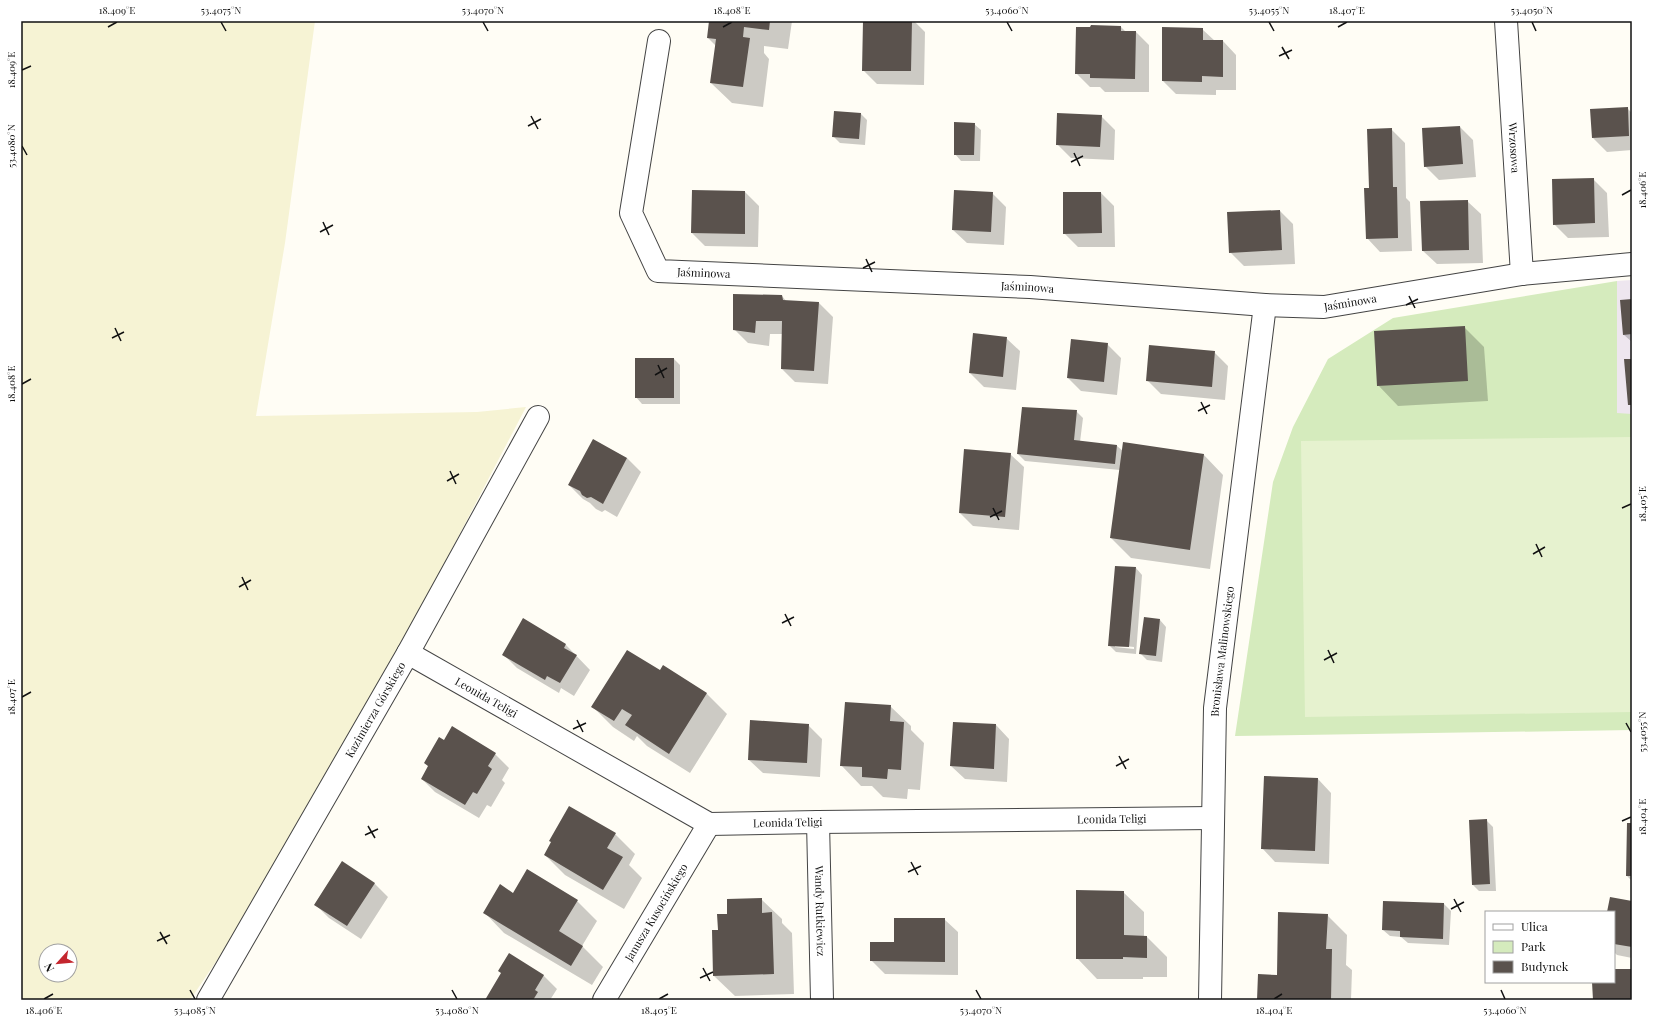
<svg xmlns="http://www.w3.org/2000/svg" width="1653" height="1021" font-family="'Playfair Display',serif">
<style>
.industrial{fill:#eee6ef}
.farmland{fill:#f6f3d4;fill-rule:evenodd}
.green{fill:#d5ebbd}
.pitch{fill:#e6f2cf}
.shadow{fill:#0003;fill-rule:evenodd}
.building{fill:#5a524d}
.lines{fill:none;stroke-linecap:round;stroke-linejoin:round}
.minor-casing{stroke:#444;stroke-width:24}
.minor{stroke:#fff;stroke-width:22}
.ticks{fill:none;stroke:#111;stroke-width:1.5}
.labels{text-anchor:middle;stroke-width:4;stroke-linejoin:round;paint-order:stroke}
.street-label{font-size:11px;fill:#111;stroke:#fff}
.neatline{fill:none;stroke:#111;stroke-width:1.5}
.ticks-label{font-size:10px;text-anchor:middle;fill:#111}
</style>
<rect width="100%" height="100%" fill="#fffdf5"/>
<path class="industrial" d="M 1632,280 L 1632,414 L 1617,414 L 1617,281 Z"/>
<path class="farmland" d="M 21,21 L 315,21 L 285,243 L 256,416 L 477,412 L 526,407 L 305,830 L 190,1000 L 21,1000 ZM 46,951 L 70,951 L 70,975 L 46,975 Z"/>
<path class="green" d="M 1617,281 L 1617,413 L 1632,414 L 1632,730 L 1235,736 L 1273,482 L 1293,427 L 1328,359 L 1393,318 Z"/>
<path class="pitch" d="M 1632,437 L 1632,712 L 1305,717 L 1301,441 Z"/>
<path class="shadow" d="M 710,21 L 792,21 L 788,49 L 764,46 L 764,53 L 769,59 L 763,107 L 732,103 L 711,83 L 716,46 L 708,38 Z
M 864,21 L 914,21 L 925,32 L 924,85 L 877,84 L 863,70 Z
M 1121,27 L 1126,32 L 1136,32 L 1149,45 L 1149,92 L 1105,92 L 1100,87 L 1090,87 L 1076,73 Z
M 1202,29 L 1215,41 L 1223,41 L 1236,55 L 1236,90 L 1216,90 L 1216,95 L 1176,94 L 1163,81 Z
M 1627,108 L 1632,113 L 1632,150 L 1607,152 L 1593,138 Z
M 861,114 L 867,120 L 865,145 L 840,143 L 833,136 Z
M 1101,116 L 1115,130 L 1114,160 L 1071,158 L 1057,144 Z
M 974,124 L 981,130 L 980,161 L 961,161 L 955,154 Z
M 1460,127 L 1473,140 L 1476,177 L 1439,180 L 1425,166 Z
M 1391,129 L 1405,143 L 1406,198 L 1410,202 L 1412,251 L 1380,252 L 1367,238 L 1370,189 Z
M 1593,179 L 1607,193 L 1609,237 L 1568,238 L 1554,224 Z
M 745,192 L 759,206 L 758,247 L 705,246 L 692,233 Z
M 992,193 L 1006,207 L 1004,245 L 967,243 L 953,230 Z
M 1101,193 L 1114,206 L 1115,247 L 1078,247 L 1064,233 Z
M 1467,201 L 1481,214 L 1483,263 L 1437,264 L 1423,251 Z
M 1280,211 L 1293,224 L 1295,264 L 1244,266 L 1230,252 Z
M 782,296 L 787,302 L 819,303 L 833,317 L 828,384 L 795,382 L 782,369 L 782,334 L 770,334 L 769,346 L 748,343 L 734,329 Z
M 1632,300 L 1632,342 L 1624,335 Z
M 1464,327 L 1484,347 L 1488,401 L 1398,406 L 1378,385 Z
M 1006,338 L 1020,351 L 1016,390 L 984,387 L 970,373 Z
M 1107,344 L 1121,358 L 1117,395 L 1081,391 L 1068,378 Z
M 1214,352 L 1228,366 L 1225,400 L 1161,394 L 1147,380 Z
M 674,359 L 680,365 L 680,404 L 642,404 L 636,397 Z
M 1076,411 L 1083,418 L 1080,442 L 1117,446 L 1123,451 L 1203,454 L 1223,475 L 1210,569 L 1131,558 L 1111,538 L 1120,470 L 1025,461 L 1018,454 Z
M 593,441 L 627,458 L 641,472 L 617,517 L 605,510 L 602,512 L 596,509 L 590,503 L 583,499 L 569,485 Z
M 1010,454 L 1024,467 L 1019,530 L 973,526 L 960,513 Z
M 1136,568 L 1142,575 L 1136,654 L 1116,652 L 1109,645 ZM 1115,645 L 1134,647 L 1134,649 L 1115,647 Z
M 1160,620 L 1166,627 L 1162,662 L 1147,660 L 1140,653 Z
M 566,645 L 590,670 L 574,696 L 561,688 L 559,693 L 517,668 L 503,654 Z
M 663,667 L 707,694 L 727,714 L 690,773 L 647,746 L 637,736 L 634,741 L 613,727 L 593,707 L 660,672 Z
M 890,706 L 911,726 L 911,730 L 924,743 L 920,790 L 908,789 L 907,799 L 883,797 L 872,786 L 861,786 L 841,765 Z
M 808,725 L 822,739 L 820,777 L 763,773 L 749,760 Z
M 996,725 L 1009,739 L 1007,782 L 965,779 L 951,766 Z
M 444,741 L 495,754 L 509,768 L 502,780 L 505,783 L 491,807 L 487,805 L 479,818 L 435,792 L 422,779 Z
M 1318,779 L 1331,793 L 1329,864 L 1275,862 L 1262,848 Z
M 1486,820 L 1493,827 L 1496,891 L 1479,891 L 1473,885 Z
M 1632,824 L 1632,881 L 1627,876 Z
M 615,834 L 635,854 L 629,865 L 642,878 L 624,909 L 565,875 L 545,855 Z
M 342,862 L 375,884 L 388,897 L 361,939 L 329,918 L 315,904 Z
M 1123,892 L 1144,912 L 1144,937 L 1147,937 L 1167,957 L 1167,977 L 1143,977 L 1143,979 L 1097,979 L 1077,958 Z
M 513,894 L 577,901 L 597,921 L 582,946 L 603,967 L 592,985 L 504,933 L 484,912 Z
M 761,899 L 782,919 L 782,923 L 792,933 L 794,994 L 735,996 L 714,976 L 719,931 L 728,915 Z
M 1384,902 L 1444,904 L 1451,911 L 1449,945 L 1408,943 L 1401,937 L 1390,936 L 1383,930 Z
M 1632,902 L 1632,958 L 1617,955 L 1614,952 L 1614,912 L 1608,912 Z
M 1327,915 L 1347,935 L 1346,965 L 1352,970 L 1351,1000 L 1258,1000 Z
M 944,919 L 958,932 L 958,975 L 885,974 L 871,960 L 895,943 Z
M 502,974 L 543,975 L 557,989 L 550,1000 L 486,1000 Z"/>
<path class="building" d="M 709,21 L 770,21 L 769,30 L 744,27 L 743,37 L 750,38 L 743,87 L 710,83 L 716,39 L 707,38 Z
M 863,21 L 912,21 L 911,71 L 862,71 Z
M 1091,25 L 1121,26 L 1121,31 L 1136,31 L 1135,79 L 1090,78 L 1090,74 L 1075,74 L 1076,27 L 1090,27 Z
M 1162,27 L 1203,28 L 1203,40 L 1223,40 L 1223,77 L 1202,76 L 1202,82 L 1162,81 Z
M 1628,107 L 1629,136 L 1592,138 L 1590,109 Z
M 834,111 L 861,113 L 859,139 L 832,137 Z
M 1057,113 L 1102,115 L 1100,147 L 1056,145 Z
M 954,122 L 975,123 L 974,155 L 954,155 Z
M 1460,126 L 1463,164 L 1424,167 L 1422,128 Z
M 1392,128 L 1393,187 L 1397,187 L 1398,238 L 1366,239 L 1364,188 L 1369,188 L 1367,129 Z
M 1594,178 L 1595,223 L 1553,225 L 1552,179 Z
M 692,190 L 745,191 L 745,234 L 691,233 Z
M 954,190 L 993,192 L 991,232 L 952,230 Z
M 1063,192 L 1101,192 L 1102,233 L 1063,234 Z
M 1468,200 L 1469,250 L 1422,251 L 1420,201 Z
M 1280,210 L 1282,250 L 1229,253 L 1227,212 Z
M 733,294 L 782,295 L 783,300 L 819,302 L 814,371 L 781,369 L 782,321 L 756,321 L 755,333 L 733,330 Z
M 1632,299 L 1632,334 L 1623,335 L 1620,300 Z
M 1465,326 L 1468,381 L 1377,386 L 1374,331 Z
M 973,333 L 1007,337 L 1003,377 L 969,373 Z
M 1071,339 L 1108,343 L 1104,382 L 1067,378 Z
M 1149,345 L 1215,351 L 1212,387 L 1146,381 Z
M 635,358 L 674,358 L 674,398 L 635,398 Z
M 1624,359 L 1632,359 L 1632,405 L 1628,405 Z
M 1022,407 L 1077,410 L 1074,440 L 1117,445 L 1115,464 L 1017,454 Z
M 593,439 L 627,458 L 603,504 L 591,497 L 587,498 L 582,495 L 580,491 L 568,485 Z
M 1123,442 L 1204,454 L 1190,550 L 1110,538 Z
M 964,449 L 1011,453 L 1005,517 L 959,513 Z
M 1115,566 L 1136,567 L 1129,647 L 1108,646 Z
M 1144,617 L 1160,619 L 1156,656 L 1139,654 Z
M 523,618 L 566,644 L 564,648 L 577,655 L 560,683 L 547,676 L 545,680 L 502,655 Z
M 627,650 L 660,670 L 663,665 L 707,693 L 669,754 L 625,725 L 632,715 L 622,709 L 614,721 L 591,707 Z
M 845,702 L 891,705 L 890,721 L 904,722 L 901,770 L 888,769 L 887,779 L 862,777 L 862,767 L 840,766 Z
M 750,720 L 809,724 L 807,763 L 748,760 Z
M 953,722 L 996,724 L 994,769 L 950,766 Z
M 452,726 L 496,753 L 488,766 L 492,769 L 477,794 L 473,792 L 465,805 L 421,779 L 428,766 L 424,763 L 439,737 L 444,740 Z
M 1264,776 L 1318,778 L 1315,851 L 1261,849 Z
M 569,806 L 616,833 L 607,848 L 623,857 L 603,890 L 544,855 L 551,842 L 549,841 Z
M 1487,819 L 1490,884 L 1472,885 L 1469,820 Z
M 1627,823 L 1632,823 L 1632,876 L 1626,876 Z
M 342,861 L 375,883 L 347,926 L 314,905 Z
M 527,869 L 578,900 L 559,931 L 583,946 L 571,966 L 483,913 L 500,884 L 513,893 Z
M 1076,890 L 1124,891 L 1124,935 L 1147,936 L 1147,958 L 1123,957 L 1123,959 L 1076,959 Z
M 1610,897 L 1632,901 L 1632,947 L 1614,944 L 1614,912 L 1607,912 Z
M 762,898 L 762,913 L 772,912 L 774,974 L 713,976 L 712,930 L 718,930 L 717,914 L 727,914 L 727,899 Z
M 1383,901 L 1444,903 L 1443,939 L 1400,937 L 1400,931 L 1382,930 Z
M 1278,912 L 1328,914 L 1326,949 L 1332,949 L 1331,1000 L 1257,1000 L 1258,974 L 1277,975 Z
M 894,918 L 945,918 L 945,962 L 870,961 L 870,942 L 894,942 Z
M 509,953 L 544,975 L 535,990 L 538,992 L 533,1000 L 485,1000 L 501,973 L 498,971 Z
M 1614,969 L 1632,969 L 1632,1000 L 1593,1000 L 1592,982 L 1614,982 Z"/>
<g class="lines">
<g class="minor-casing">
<g id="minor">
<path id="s1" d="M 1506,21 L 1522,274"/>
<path id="s2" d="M 659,41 L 631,213 L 658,271 L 1030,287 L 1265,305 L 1324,307 L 1522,274 L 1632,264"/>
<path id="s3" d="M 408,653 L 709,824 L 818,822 L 1213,818"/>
<path id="s4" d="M 818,822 L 822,1000"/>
<path id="s5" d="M 208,1000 L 408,653 L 538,417"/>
<path id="s6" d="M 604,1000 L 709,824"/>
<path id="s7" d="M 1210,1000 L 1215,708 L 1265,305"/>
</g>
</g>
<use href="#minor" class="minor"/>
</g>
<path class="ticks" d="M 221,22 L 226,31M 483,22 L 488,31M 1007,22 L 1012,31M 1269,22 L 1274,31M 1532,22 L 1536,31M 108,27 L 117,22M 723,27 L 732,22M 1338,27 L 1347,22M 1282,47 L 1289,59M 1279,56 L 1292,50M 22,70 L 31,66M 531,116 L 538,129M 528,126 L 541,119M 22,146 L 27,155M 1074,153 L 1080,166M 1071,162 L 1083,156M 1622,195 L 1631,190M 323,222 L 329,235M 320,232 L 333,225M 866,259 L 872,272M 863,268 L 875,262M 1409,296 L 1415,308M 1406,305 L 1418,299M 115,328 L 121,341M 112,338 L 124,332M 658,365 L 664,378M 655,375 L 667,368M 22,384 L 31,379M 1201,402 L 1207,414M 1198,411 L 1210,405M 450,471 L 456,484M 447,481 L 459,474M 993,508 L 999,520M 1622,508 L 1631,504M 990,517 L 1002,511M 1536,544 L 1542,557M 1533,554 L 1545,547M 242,577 L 248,590M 239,587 L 251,580M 785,614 L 791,626M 782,623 L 794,617M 1328,650 L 1334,663M 1324,660 L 1337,653M 22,697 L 31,692M 577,720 L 583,732M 1626,723 L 1631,732M 573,729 L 586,723M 1119,756 L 1126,769M 1116,766 L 1129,759M 1622,821 L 1631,817M 368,826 L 375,838M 365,835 L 378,829M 911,862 L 918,875M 908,872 L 921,866M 1454,899 L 1461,912M 1451,909 L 1464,902M 160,932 L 167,944M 157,941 L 170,935M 703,968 L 710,981M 700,978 L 713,972M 190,990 L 195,999M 452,990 L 457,999M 976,990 L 981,999M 1501,990 L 1505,999M 44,999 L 53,994M 659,999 L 668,994M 1274,999 L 1282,994"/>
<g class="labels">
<g class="street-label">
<text dy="4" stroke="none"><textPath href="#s1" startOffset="127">Wrzosowa</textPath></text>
<text dy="4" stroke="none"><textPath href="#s2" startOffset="284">Jaśminowa</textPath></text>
<text dy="4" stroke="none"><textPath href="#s2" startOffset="608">Jaśminowa</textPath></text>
<text dy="4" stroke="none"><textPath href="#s2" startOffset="932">Jaśminowa</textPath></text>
<text dy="4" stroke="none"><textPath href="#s7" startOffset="349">Bronisława Malinowskiego</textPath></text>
<text dy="4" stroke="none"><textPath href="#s3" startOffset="90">Leonida Teligi</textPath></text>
<text dy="4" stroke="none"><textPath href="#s5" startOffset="335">Kazimierza Górskiego</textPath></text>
<text dy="4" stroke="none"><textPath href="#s3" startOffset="749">Leonida Teligi</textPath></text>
<text dy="4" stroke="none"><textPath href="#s3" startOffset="425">Leonida Teligi</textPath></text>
<text dy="4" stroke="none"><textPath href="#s4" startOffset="89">Wandy Rutkiewicz</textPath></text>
<text dy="4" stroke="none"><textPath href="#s6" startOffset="102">Janusza Kusocińskiego</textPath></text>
</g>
</g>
<rect width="1653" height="1021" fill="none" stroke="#ffffff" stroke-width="44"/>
<rect x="1485" y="911" width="130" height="72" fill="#ffffff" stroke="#a0a0a0"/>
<rect x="1493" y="924" width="20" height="6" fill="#ffffff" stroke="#a0a0a0"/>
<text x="1521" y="931" font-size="12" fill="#111111">Ulica</text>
<rect x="1493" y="941" width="20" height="12" fill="#d5ebbd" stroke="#a0a0a0"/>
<text x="1521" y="951" font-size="12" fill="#111111">Park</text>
<rect x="1493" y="961" width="20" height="12" fill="#5a524d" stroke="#a0a0a0"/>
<text x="1521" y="971" font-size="12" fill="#111111">Budynek</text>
<g transform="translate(58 963) rotate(243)"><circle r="19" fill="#ffffff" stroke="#a0a0a0"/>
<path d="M0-3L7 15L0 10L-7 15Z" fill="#c4262e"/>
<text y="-6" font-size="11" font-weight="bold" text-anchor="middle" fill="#111111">N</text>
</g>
<rect x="22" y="22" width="1609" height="977" class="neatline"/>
<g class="ticks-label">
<text x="117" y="14">18.409°E</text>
<text x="221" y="14">53.4075°N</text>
<text x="483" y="14">53.4070°N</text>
<text x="732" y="14">18.408°E</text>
<text x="1007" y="14">53.4060°N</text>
<text x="1269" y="14">53.4055°N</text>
<text x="1347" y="14">18.407°E</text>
<text x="1532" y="14">53.4050°N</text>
<text transform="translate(11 70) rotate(-90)" y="4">18.409°E</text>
<text transform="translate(11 146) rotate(-90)" y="4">53.4080°N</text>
<text transform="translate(1642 190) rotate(-90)" y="4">18.406°E</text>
<text transform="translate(11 384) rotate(-90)" y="4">18.408°E</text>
<text transform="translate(1642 504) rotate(-90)" y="4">18.405°E</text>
<text transform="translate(11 697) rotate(-90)" y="4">18.407°E</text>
<text transform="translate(1642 732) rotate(-90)" y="4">53.4055°N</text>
<text transform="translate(1642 817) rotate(-90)" y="4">18.404°E</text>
<text x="44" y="1014">18.406°E</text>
<text x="195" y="1014">53.4085°N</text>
<text x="457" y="1014">53.4080°N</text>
<text x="659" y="1014">18.405°E</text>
<text x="981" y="1014">53.4070°N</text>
<text x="1274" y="1014">18.404°E</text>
<text x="1505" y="1014">53.4060°N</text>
</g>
</svg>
